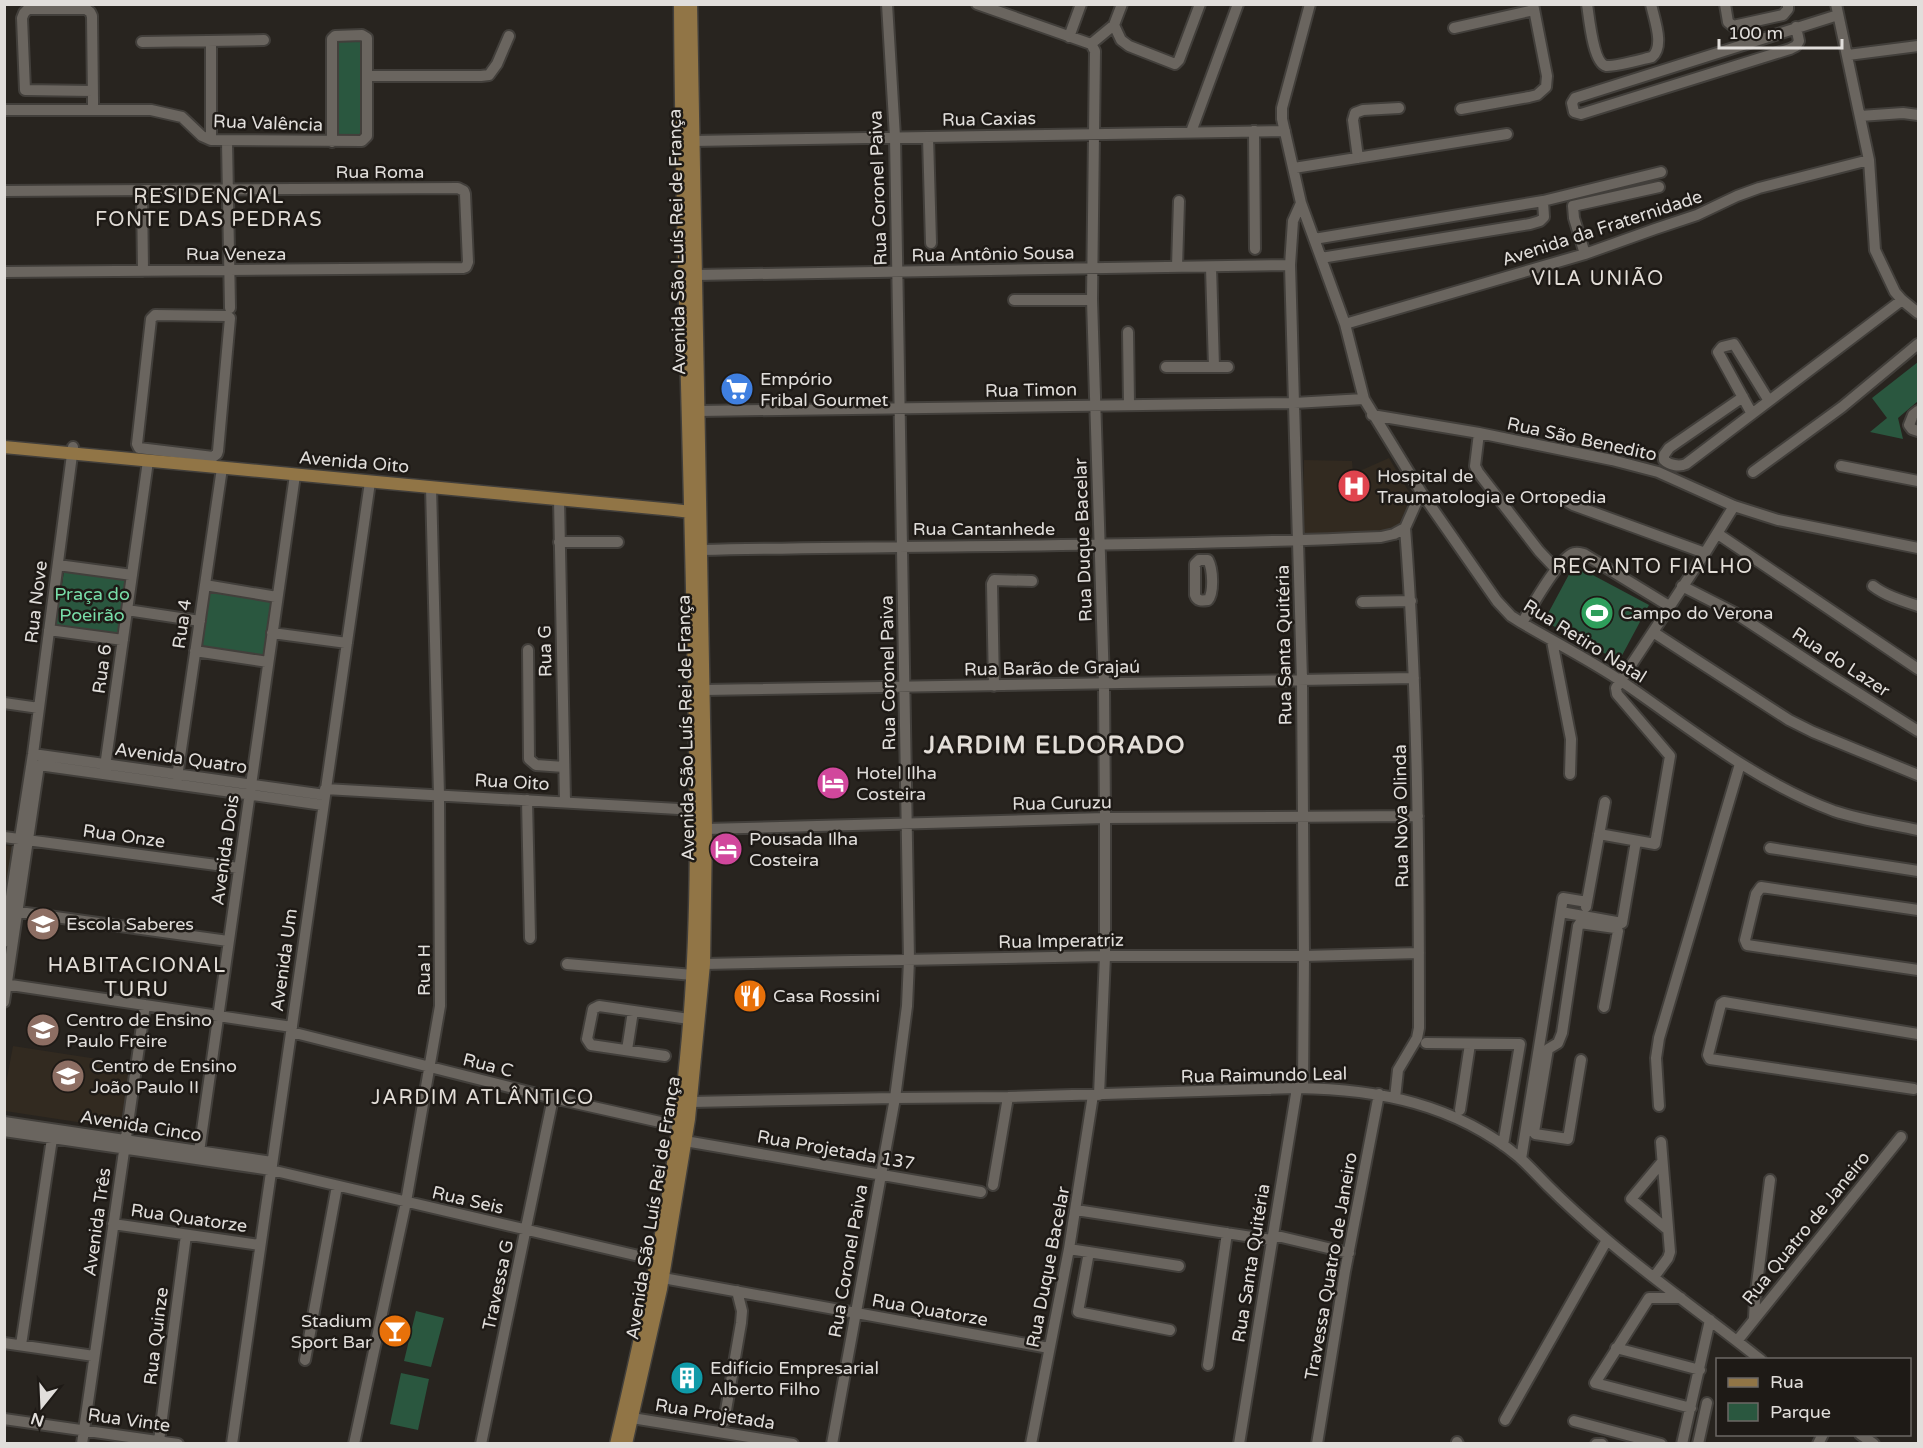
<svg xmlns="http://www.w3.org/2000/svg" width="1923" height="1448" font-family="'Varela Round',sans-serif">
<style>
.built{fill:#322a20}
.green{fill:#2a573f}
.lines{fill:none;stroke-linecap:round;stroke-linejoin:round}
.minor-casing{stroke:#423f3b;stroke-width:14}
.major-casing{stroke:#423f3b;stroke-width:15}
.minor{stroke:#6a655f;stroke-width:10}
.major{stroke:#917546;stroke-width:12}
.labels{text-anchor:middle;stroke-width:5;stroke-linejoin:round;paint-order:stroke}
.street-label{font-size:18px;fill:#e1dedb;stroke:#1e1a16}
.poi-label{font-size:18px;fill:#e1dedb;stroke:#1e1a16;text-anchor:start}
.park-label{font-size:18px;fill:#78dda8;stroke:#1e1a16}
.neighbourhood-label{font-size:20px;letter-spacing:1.5px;fill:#e3ded8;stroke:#1e1a16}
.quarter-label{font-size:21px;letter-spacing:1.5px;fill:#e3ded8;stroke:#1e1a16}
.district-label{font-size:24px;font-weight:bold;letter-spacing:1.5px;fill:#e3ded8;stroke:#1e1a16}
</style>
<rect width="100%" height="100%" fill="#28241f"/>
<path class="built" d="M 1389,458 L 1412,497 L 1399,524 L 1381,532 L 1302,535 L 1304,460 L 1352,461 L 1353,474 Z
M 4,845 L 13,847 L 6,904 L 4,903 Z
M 13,1046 L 130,1064 L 123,1129 L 5,1111 L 5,1089 Z"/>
<path class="green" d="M 336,40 L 362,40 L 363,42 L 362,136 L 336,137 Z
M 1918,362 L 1918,401 L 1898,418 L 1903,439 L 1870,432 L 1887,418 L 1872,398 Z
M 1574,565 L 1649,605 L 1619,661 L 1544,621 Z
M 64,571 L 128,577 L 118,637 L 55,630 Z
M 209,592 L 273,601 L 265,659 L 201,650 Z
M 416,1311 L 444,1318 L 431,1367 L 404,1361 Z
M 401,1373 L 429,1379 L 418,1430 L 390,1424 Z"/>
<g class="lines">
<g class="minor-casing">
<path id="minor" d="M 977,4 L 1091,44 L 1095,51 L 1092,300 L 1104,684 L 1105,818 L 1105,956 L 1099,1095
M 1310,4 L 1282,108 L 1282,119 L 1301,203 L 1345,324 L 1364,399 L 1421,492 L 1497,601 L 1511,616 L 1522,623 C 1556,643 1592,661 1624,683 C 1691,729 1756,782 1834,811 C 1861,820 1890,824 1918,830
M 1587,4 C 1589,17 1593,63 1606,66 C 1614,67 1643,59 1652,57 C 1665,46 1654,19 1651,4
M 1725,4 L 1728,22 L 1733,26 L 1783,15 L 1788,9 L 1788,4
M 1836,4 L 1869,160 L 1875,250 L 1895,292 L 1902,300 L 1918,313
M 1114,25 L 1121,40 L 1129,46 L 1175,64 L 1179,60 L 1200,4
M 1796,27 L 1799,41 L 1796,46 L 1790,49 L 1581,114 L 1574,112 L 1572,103 L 1575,98 L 1838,15
M 1454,28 L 1534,10
M 1069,37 L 1081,4
M 211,41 L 211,140
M 142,42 L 264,40
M 1091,44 L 1114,25 L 1122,4
M 1848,55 L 1918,46
M 368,76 L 481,76 L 489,75 L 497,64 L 509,36
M 93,91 L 25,90 L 22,18 L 24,13 L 28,9 L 86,9 L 90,12 L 92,16 L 93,99 L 93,109
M 1461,109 L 1529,97 L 1537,95 L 1546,87 L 1547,76 L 1533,4
M 4,110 L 151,110 L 182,117 L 202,136 L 211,140 L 362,141 L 367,136 L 367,38 L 362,35 L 335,36 L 332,39 L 332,142
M 1860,116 L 1903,113 L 1918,115
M 1254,131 L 1255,249
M 1191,132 L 1238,4
M 928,137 L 931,243
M 227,141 L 230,308
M 693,141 L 1285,131
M 1358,158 L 1353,120 L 1355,113 L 1363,110 L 1399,108
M 1294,168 L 1507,134
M 142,190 L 143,271
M 4,191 L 458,188 L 464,191 L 465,194 L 468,262 L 466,267 L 463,268 L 4,272
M 1301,203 L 1293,221 L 1290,265 L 1302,680 L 1304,956 L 1303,1088
M 1314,239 L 1543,201 L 1661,172
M 1585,254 L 1574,218 L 1573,206 L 1659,187
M 1321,258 L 1530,224 L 1540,221 L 1544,217 L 1543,201
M 1177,267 L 1179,201
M 1211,267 L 1214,367
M 696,275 L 1290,265
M 1014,300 L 1092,300
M 155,315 L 227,316 L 230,318 L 218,451 L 217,454 L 213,457 L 139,448 L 137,444 L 151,319 Z
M 1345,324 L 1585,254 L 1655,229 L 1697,215 L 1737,196 L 1759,188 L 1869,160
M 1128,332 L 1129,404
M 1166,367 L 1228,367
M 1743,397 L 1669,448 L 1664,455 L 1664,460 C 1669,465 1679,467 1686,464 L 1902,300
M 698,411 L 1294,403 L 1364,399
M 1918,411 L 1913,415 L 1909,425 L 1912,429 L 1918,431
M 1752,414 L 1718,352 L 1722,347 L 1734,344 L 1769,401
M 1372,415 L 1479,433 L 1612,460 L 1658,472 L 1734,506 L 1778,520 L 1918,548
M 1479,433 L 1475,466 L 1478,472 L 1539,551 L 1556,569
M 1841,466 L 1918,481
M 1753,472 L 1842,407 L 1918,344
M 1561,498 L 1573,505 L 1705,553
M 559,499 L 565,802
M 1718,534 L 1918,669
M 559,542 L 618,542
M 701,550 C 928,545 1155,547 1381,537 L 1394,534 L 1405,528 L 1421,492
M 1199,560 L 1208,560 C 1213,569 1214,593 1208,600 C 1201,601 1197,601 1195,595 L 1195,564 Z
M 58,565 L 132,575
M 205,585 L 277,597
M 1682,586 L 1735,613 L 1828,674 L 1918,731
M 1873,586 C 1886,596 1903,601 1918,606
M 1362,602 L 1411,601
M 127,610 L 200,621
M 1522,623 C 1531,608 1559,557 1574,553 C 1578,552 1580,553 1584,554 L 1669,606
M 49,630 L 123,640
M 1653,632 L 1789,720 L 1813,732 L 1918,775
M 272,633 L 347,643
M 1552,641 L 1571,739 L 1570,774
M 528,650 L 529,759 L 536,765 L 564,767
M 195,651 L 268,662
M 994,686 L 992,584 L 994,580 L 1032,581
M 698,693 L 704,690 L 1414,678
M 4,703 L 39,708
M 33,754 L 325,795
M 39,765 L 323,805
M 104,774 L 148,461
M 176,784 L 222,468
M 325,789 L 696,810
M 527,800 L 530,938
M 706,829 L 1105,818 L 1418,816
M 1599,834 L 1655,844 L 1670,756 L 1617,694 L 1616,688 L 1705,553 L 1734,506
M 4,837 L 239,868
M 1770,848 L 1918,871
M 1586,907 L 1605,802
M 1918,910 L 1761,887 L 1756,894 L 1745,940 L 1747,945 L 1918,970
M 12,911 L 228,941
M 1561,912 L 1622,923 L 1636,841
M 4,942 L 33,754 L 73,447
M 567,964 L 693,975
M 704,964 L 1105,956 L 1304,956 L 1419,953
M 4,984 L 292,1027
M 4,1002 L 39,765
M 291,1032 L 553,1098 L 678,1126
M 1426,1043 L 1520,1044 L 1503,1145
M 627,1050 L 633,1011
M 665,1056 L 591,1045 L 587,1039 L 593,1009 L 599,1006 L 689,1019
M 1581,1060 L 1568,1139 L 1535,1134 L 1534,1132 L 1548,1049 L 1558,1043 L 1562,1033 L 1578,926 L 1580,923 L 1615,928 L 1618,931 L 1604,1007
M 1914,1089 L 1710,1059 L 1708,1055 L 1721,1004 L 1724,1002 L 1918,1034
M 1395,1098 L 1398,1070 L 1417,1038 L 1419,1028 C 1419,861 1418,694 1405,528
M 685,1106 L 691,1102 L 895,1098 L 1008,1097 L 1297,1088 C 1378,1089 1455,1104 1519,1157 C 1529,1166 1539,1177 1548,1186 C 1567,1205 1586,1222 1606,1239 C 1655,1281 1710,1319 1761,1360
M 1659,1106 L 1656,1058 L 1659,1038 L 1740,764
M 1460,1110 L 1470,1044
M 4,1122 L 272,1162
M 4,1131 L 271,1170 L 656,1260
M 685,1141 L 981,1192
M 198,1159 L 295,475
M 1521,1159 L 1563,898 L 1587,902
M 1662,1162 L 1631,1199 L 1668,1230
M 993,1185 L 1008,1097
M 1076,1210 L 1272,1240
M 113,1224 L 260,1245
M 1273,1235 L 1349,1253
M 1069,1249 L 1179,1266
M 1089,1252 L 1078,1312 L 1170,1330
M 1654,1277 L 1668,1258 L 1670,1252 L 1661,1142
M 663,1278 L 1049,1348
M 1681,1298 L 1649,1298 L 1595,1383 L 1691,1408
M 1754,1318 L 1755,1300 L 1770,1180
M 1737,1341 L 1901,1137
M 4,1343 L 94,1356
M 21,1345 L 53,1132
M 1616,1348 L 1700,1370
M 305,1360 L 337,1186
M 1208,1365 L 1227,1233
M 632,1418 L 793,1444
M 4,1419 L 178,1444
M 1505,1420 L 1607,1240
M 1574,1421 L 1661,1444
M 724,1422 L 741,1323 L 742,1311 L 737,1291
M 1860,1434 L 1874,1444
M 159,1441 L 186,1235
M 1457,1442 L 1458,1444
M 82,1444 L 145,1005
M 232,1444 L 370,482
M 354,1444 L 406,1202 L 440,1006 L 439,795 L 431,487
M 481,1444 L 553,1098
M 832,1444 L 895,1098 L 907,1006 L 909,960 L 895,137 L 887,4
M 1031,1444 L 1069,1249 L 1093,1095
M 1239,1444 L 1297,1088
M 1317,1444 L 1345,1271 L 1379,1094
M 1596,1444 L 1602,1444
M 1682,1444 L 1710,1320
M 1698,1444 L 1707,1403
M 1818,1444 L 1823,1434"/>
</g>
<g class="major-casing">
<path id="major" d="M 4,447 L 674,510 L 691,512 L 697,509
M 616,1444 C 646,1316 674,1188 686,1058 C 700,918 696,777 693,637 C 689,426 681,215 680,4
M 626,1444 L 661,1289 L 689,1119 L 704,964 L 706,829 L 691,4"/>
</g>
<use href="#minor" class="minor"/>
<use href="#major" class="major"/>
</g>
<defs>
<g id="supermarket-disc" transform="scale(1.725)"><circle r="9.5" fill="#3f7fe0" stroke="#1e1a16"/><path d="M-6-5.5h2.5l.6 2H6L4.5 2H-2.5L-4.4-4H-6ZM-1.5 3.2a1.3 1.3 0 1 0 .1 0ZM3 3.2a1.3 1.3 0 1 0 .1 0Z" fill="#fff"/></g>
<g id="hospital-disc" transform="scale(1.725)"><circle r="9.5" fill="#e0444e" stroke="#1e1a16"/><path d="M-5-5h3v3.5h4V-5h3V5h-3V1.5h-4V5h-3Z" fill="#fff"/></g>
<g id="stadium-disc" transform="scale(1.725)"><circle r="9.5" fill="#2e9e5b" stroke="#1e1a16"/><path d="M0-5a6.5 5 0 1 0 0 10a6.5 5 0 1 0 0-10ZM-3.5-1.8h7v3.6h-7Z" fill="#fff"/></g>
<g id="hotel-disc" transform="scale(1.725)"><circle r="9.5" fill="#d1479c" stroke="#1e1a16"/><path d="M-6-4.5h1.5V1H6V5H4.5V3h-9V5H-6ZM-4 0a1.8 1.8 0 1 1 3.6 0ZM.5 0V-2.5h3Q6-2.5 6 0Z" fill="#fff"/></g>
<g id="school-disc" transform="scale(1.725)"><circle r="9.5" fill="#8d6e63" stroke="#1e1a16"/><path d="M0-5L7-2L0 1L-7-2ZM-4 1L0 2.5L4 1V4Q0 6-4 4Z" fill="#fff"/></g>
<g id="restaurant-disc" transform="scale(1.725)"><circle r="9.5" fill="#e8710a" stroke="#1e1a16"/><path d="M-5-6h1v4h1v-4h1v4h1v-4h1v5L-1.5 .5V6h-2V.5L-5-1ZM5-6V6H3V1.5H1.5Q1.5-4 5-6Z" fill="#fff"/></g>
<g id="bar-disc" transform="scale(1.725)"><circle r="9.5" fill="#e8710a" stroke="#1e1a16"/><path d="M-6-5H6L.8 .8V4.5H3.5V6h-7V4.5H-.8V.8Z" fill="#fff"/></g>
<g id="building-disc" transform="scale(1.725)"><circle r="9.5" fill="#0f9aa8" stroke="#1e1a16"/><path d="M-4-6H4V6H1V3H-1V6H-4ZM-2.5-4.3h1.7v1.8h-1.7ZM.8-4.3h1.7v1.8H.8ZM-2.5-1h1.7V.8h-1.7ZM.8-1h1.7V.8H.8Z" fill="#fff"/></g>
</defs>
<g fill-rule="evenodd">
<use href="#supermarket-disc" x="737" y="389"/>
<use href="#hospital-disc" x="1354" y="486"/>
<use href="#stadium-disc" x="1597" y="613"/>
<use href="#hotel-disc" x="833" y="783"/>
<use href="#hotel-disc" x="726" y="849"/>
<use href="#school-disc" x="43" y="924"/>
<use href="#restaurant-disc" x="750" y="996"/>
<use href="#school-disc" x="43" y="1030"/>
<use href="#school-disc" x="68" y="1076"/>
<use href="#bar-disc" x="395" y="1331"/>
<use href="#building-disc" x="687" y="1378"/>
</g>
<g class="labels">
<g class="street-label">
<text transform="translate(989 119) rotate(-1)" y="6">Rua Caxias</text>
<text transform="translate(268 123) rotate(2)" y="6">Rua Valência</text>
<text x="380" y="178">Rua Roma</text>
<text transform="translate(878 188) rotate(-92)" y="6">Rua Coronel Paiva</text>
<text transform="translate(1602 228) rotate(-18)" y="6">Avenida da Fraternidade</text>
<text transform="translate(677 242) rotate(-91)" y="6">Avenida São Luís Rei de França</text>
<text x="236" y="260">Rua Veneza</text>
<text transform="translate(993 254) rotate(-1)" y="6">Rua Antônio Sousa</text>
<text transform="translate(1031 390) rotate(-1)" y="6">Rua Timon</text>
<text transform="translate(1582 439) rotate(12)" y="6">Rua São Benedito</text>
<text transform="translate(354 462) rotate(5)" y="6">Avenida Oito</text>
<text x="984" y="535">Rua Cantanhede</text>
<text transform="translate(1083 540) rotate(-92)" y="6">Rua Duque Bacelar</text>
<text transform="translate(36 602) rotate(-83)" y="6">Rua Nove</text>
<text transform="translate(182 624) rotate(-82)" y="6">Rua 4</text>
<text transform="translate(1585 641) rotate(32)" y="6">Rua Retiro Natal</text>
<text transform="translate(1284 645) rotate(-91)" y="6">Rua Santa Quitéria</text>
<text transform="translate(545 651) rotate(-91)" y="6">Rua G</text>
<text transform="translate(1841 662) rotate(33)" y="6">Rua do Lazer</text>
<text transform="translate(1052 668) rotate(-1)" y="6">Rua Barão de Grajaú</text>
<text transform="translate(102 669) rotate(-82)" y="6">Rua 6</text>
<text transform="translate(888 673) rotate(-91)" y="6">Rua Coronel Paiva</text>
<text transform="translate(686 728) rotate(-91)" y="6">Avenida São Luís Rei de França</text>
<text transform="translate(181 758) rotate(8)" y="6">Avenida Quatro</text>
<text transform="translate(512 782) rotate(3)" y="6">Rua Oito</text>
<text transform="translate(1062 803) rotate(-1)" y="6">Rua Curuzu</text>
<text transform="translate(1401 816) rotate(-91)" y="6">Rua Nova Olinda</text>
<text transform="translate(124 836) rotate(8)" y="6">Rua Onze</text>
<text transform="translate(225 850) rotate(-82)" y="6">Avenida Dois</text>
<text transform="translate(1061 941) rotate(-1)" y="6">Rua Imperatriz</text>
<text transform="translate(284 960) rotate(-82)" y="6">Avenida Um</text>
<text transform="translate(424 970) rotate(-90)" y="6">Rua H</text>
<text transform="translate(488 1065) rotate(14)" y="6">Rua C</text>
<text transform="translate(1264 1075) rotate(-1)" y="6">Rua Raimundo Leal</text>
<text transform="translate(141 1126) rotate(9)" y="6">Avenida Cinco</text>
<text transform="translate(836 1150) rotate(10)" y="6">Rua Projetada 137</text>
<text transform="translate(468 1200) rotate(13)" y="6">Rua Seis</text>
<text transform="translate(653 1208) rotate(-81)" y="6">Avenida São Luís Rei de França</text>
<text transform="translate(189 1218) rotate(8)" y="6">Rua Quatorze</text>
<text transform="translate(97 1222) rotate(-82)" y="6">Avenida Três</text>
<text transform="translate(1806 1228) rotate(-51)" y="6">Rua Quatro de Janeiro</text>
<text transform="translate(848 1261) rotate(-80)" y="6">Rua Coronel Paiva</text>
<text transform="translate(1251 1263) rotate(-81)" y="6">Rua Santa Quitéria</text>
<text transform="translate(1331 1266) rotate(-80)" y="6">Travessa Quatro de Janeiro</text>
<text transform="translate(1048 1267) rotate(-79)" y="6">Rua Duque Bacelar</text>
<text transform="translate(498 1285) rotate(-78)" y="6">Travessa G</text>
<text transform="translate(930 1310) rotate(10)" y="6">Rua Quatorze</text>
<text transform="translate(156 1336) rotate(-83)" y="6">Rua Quinze</text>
<text transform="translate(715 1414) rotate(9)" y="6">Rua Projetada</text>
<text transform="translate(129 1420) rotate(8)" y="6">Rua Vinte</text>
</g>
<g class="poi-label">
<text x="760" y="385">Empório<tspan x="760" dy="21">Fribal Gourmet</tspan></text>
<text x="1377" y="482">Hospital de<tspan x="1377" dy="21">Traumatologia e Ortopedia</tspan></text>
<text x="1620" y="619">Campo do Verona</text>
<text x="856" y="779">Hotel Ilha<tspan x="856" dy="21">Costeira</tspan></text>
<text x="749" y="845">Pousada Ilha<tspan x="749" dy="21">Costeira</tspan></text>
<text x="66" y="930">Escola Saberes</text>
<text x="773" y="1002">Casa Rossini</text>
<text x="66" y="1026">Centro de Ensino<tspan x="66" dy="21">Paulo Freire</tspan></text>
<text x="91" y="1072">Centro de Ensino<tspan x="91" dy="21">João Paulo II</tspan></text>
<text x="372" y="1327" text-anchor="end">Stadium<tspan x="372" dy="21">Sport Bar</tspan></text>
<text x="710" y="1374">Edifício Empresarial<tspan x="710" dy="21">Alberto Filho</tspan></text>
</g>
<g class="park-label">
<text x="92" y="600">Praça do<tspan x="92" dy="21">Poeirão</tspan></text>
</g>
<g class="neighbourhood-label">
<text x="209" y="203">RESIDENCIAL<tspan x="209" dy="23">FONTE DAS PEDRAS</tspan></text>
<text x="1598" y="285">VILA UNIÃO</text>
<text x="1653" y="573">RECANTO FIALHO</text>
<text x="483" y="1104">JARDIM ATLÂNTICO</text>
</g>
<g class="quarter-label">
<text x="137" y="972">HABITACIONAL<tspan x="137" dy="24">TURU</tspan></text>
</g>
<g class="district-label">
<text x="1055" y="753">JARDIM ELDORADO</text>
</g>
</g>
<rect width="1923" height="1448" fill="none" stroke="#e1dedb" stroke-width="12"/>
<rect x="1716" y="1358" width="195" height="78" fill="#1e1a16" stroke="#6c6865" stroke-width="1.5"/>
<rect x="1728" y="1378" width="30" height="9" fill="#917546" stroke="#6c6865" stroke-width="1.5"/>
<text x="1770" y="1388" font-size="18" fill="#e1dedb">Rua</text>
<rect x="1728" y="1403" width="30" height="18" fill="#2a573f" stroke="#6c6865" stroke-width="1.5"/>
<text x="1770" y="1418" font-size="18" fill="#e1dedb">Parque</text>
<g transform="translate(42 1406) rotate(198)" stroke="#1e1a16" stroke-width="4.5" paint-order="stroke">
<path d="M0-4.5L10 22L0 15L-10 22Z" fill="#e1dedb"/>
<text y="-9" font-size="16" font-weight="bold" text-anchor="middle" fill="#e1dedb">N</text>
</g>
<path d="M1719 39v9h123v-9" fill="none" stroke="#e1dedb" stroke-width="3"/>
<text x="1728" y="39" font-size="18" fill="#e1dedb" stroke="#1e1a16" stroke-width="4.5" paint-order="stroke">100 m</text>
</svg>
